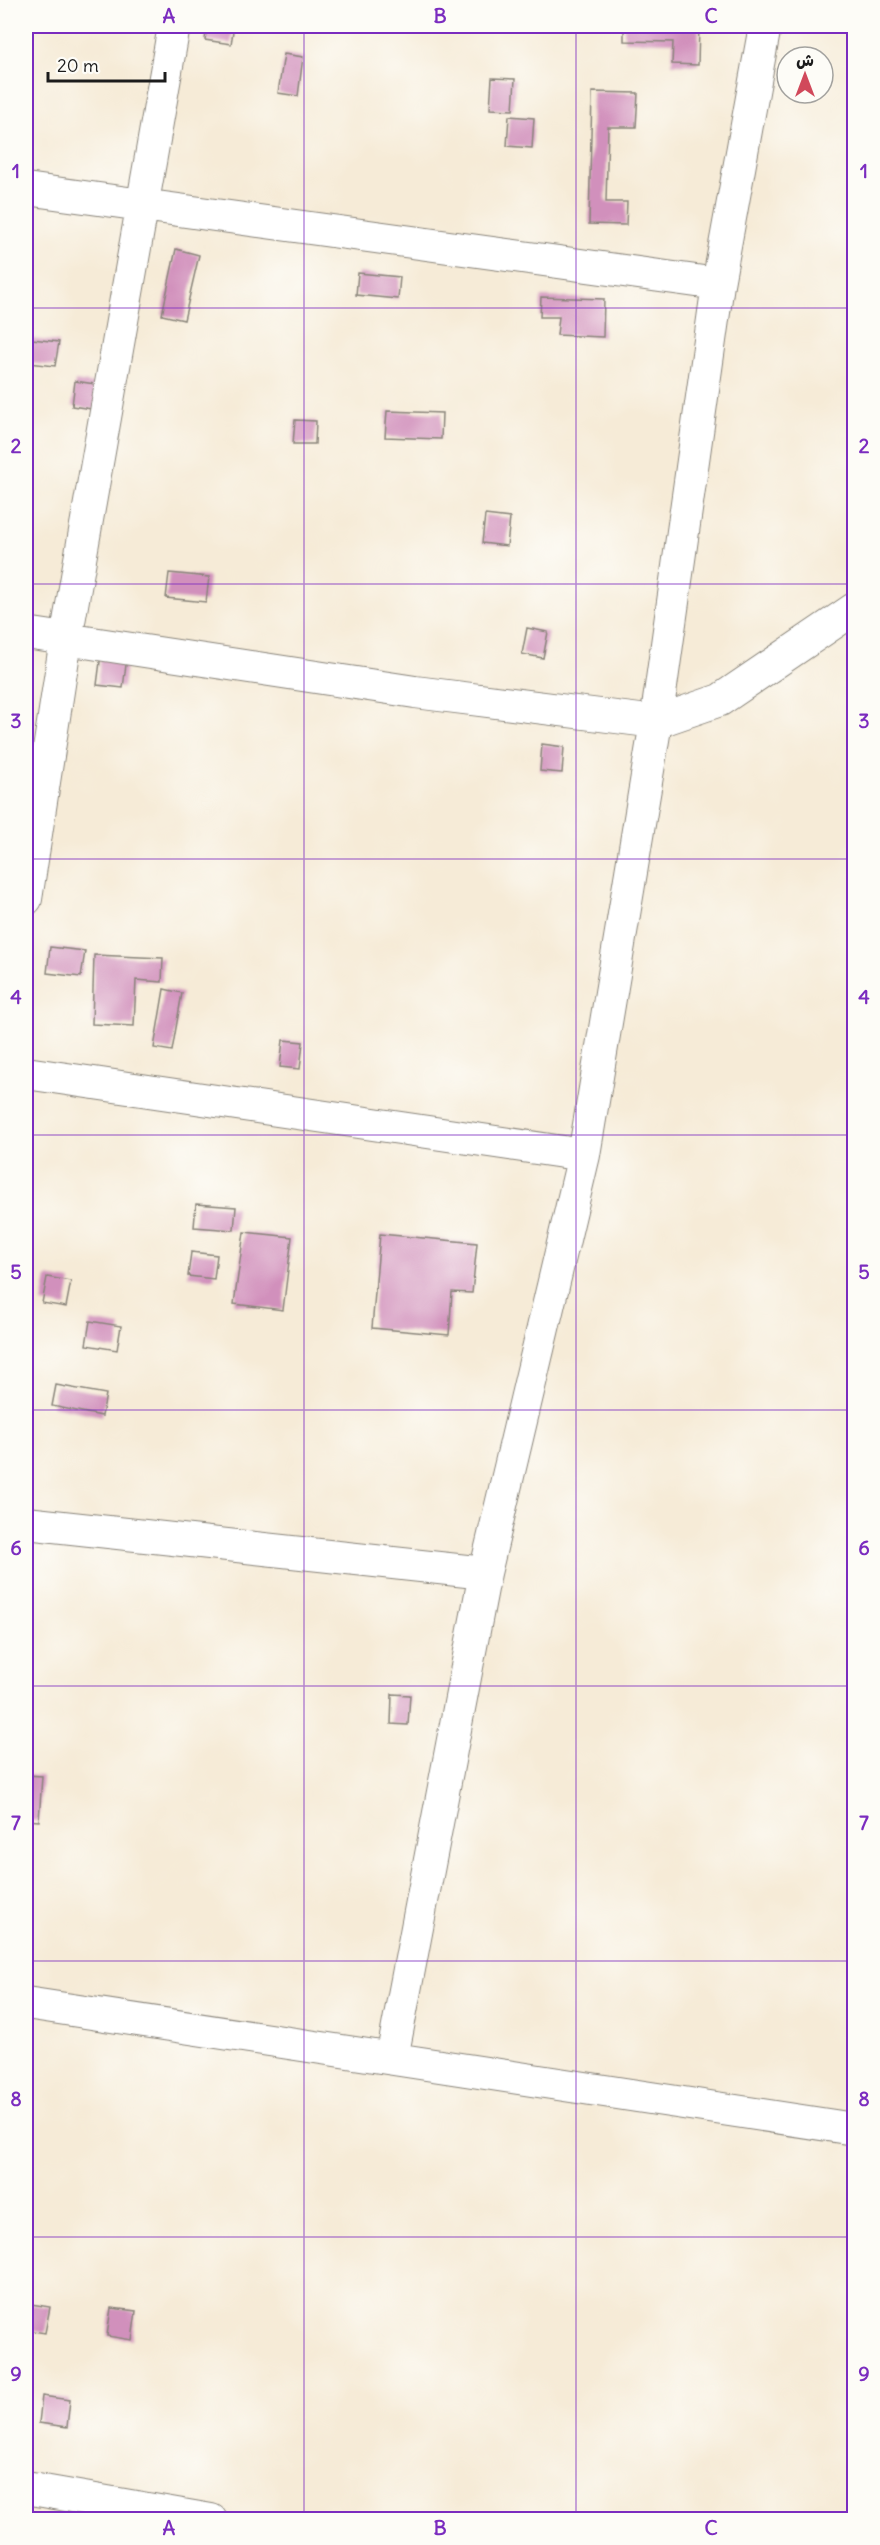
<svg xmlns="http://www.w3.org/2000/svg" width="880" height="2545" font-family="Delius,'Playpen Sans Arabic',sans-serif">
<style>
.building{fill:#d190bc}
.lines{fill:none;stroke-linecap:round;stroke-linejoin:round}
.minor-casing{stroke:#89847a;stroke-width:34}
.minor{stroke:#fff;stroke-width:32}
.grid{fill:none;stroke:#7b2cbf;stroke-width:1.5;stroke-opacity:0.55}
.neatline{fill:none;stroke:#7b2cbf;stroke-width:2}
.grid-label{font-size:20px;text-anchor:middle;font-weight:bold;fill:#7b2cbf}
</style>
<rect width="100%" height="100%" fill="#fdfcf7"/>
<filter id="ink" filterUnits="userSpaceOnUse"><feTurbulence type="fractalNoise" baseFrequency=".0167" numOctaves="2"/><feDisplacementMap in="SourceGraphic" scale="12" xChannelSelector="R" yChannelSelector="G"/><feConvolveMatrix kernelMatrix="1 2 1 2 8 2 1 2 1" color-interpolation-filters="sRGB"/></filter>
<filter id="wash" filterUnits="userSpaceOnUse"><feTurbulence type="fractalNoise" baseFrequency=".008" numOctaves="4" result="noise"/><feDisplacementMap in="SourceGraphic" scale="24" xChannelSelector="R" yChannelSelector="G"/><feGaussianBlur stdDeviation="1.35" result="paint"/><feColorMatrix in="noise" values="0 0 0 0 0 0 0 0 0 0 0 0 0 0 0 0 0 1.4 0 .05"/><feComposite in="paint" operator="in"/></filter>
<g filter="url(#wash)">
<rect width="100%" height="100%" fill="#f6ebd7"/>
<g id="blocks">
<path class="building" d="M 207,26 L 234,26 L 231,44 L 205,40 Z
M 624,26 L 699,26 L 698,65 L 672,64 L 673,42 L 624,41 Z
M 284,54 L 303,57 L 298,96 L 278,93 Z
M 492,78 L 515,79 L 513,110 L 490,109 Z
M 592,92 L 638,93 L 636,127 L 608,127 L 606,202 L 627,202 L 626,225 L 589,224 Z
M 509,116 L 534,118 L 532,148 L 507,146 Z
M 176,249 L 199,255 L 184,320 L 162,315 Z
M 358,273 L 400,277 L 398,299 L 356,295 Z
M 541,297 L 604,299 L 603,337 L 557,335 L 559,317 L 540,317 Z
M 26,338 L 29,338 L 27,356 L 26,356 Z
M 32,339 L 59,342 L 55,366 L 29,363 Z
M 75,381 L 101,385 L 98,410 L 72,406 Z
M 387,411 L 442,413 L 441,439 L 385,437 Z
M 295,420 L 316,421 L 315,444 L 293,444 Z
M 485,515 L 510,518 L 507,546 L 482,543 Z
M 169,573 L 209,577 L 206,602 L 166,598 Z
M 527,628 L 548,632 L 543,658 L 522,654 Z
M 101,654 L 127,657 L 123,688 L 97,685 Z
M 542,744 L 564,747 L 562,773 L 540,771 Z
M 50,947 L 85,951 L 81,977 L 47,973 Z
M 94,955 L 163,958 L 162,982 L 136,980 L 134,1026 L 92,1024 Z
M 164,989 L 182,993 L 172,1051 L 154,1048 Z
M 283,1040 L 303,1042 L 300,1069 L 280,1067 Z
M 196,1204 L 236,1207 L 234,1230 L 194,1227 Z
M 244,1232 L 292,1237 L 283,1310 L 234,1304 Z
M 380,1234 L 477,1243 L 472,1293 L 452,1292 L 449,1335 L 372,1328 Z
M 191,1252 L 217,1255 L 214,1279 L 188,1276 Z
M 47,1277 L 71,1281 L 66,1307 L 42,1303 Z
M 90,1321 L 121,1326 L 117,1350 L 86,1345 Z
M 56,1385 L 106,1394 L 102,1416 L 52,1406 Z
M 392,1694 L 410,1695 L 408,1725 L 391,1724 Z
M 26,1775 L 42,1776 L 39,1821 L 26,1820 Z
M 31,2304 L 50,2307 L 45,2333 L 26,2330 Z
M 111,2308 L 136,2311 L 132,2340 L 107,2336 Z
M 42,2396 L 70,2400 L 67,2427 L 39,2423 Z"/>
</g>
</g>
<g filter="url(#ink)">
<use href="#blocks" fill-opacity="0" stroke="#89847a" stroke-width="1.5"/>
<g class="lines">
<g class="minor-casing">
<path id="minor" d="M 26,189 L 718,284
M 26,633 L 415,692 L 656,722 L 720,700 L 854,609
M 26,899 L 66,639 L 174,26
M 26,1073 L 584,1155
M 26,1523 L 485,1573
M 26,2003 L 854,2129
M 392,2058 L 485,1573 L 584,1155 L 656,722 L 718,284 L 765,26
M 26,2488 L 211,2520"/>
</g>
<use href="#minor" class="minor"/>
</g>
</g>
<path class="grid" d="M 304,26 L 304,2520M 576,26 L 576,2520M 26,308 L 854,308M 26,584 L 854,584M 26,859 L 854,859M 26,1135 L 854,1135M 26,1410 L 854,1410M 26,1686 L 854,1686M 26,1961 L 854,1961M 26,2237 L 854,2237"/>
<rect width="880" height="2545" fill="none" stroke="#fdfcf7" stroke-width="66"/>
<g transform="translate(805 75)"><circle r="28" fill="#fdfcf7" stroke="#a3a29f" stroke-width="1.5"/>
<path d="M0-4.5L10 22L0 15L-10 22Z" fill="#d1495b"/>
<text y="-9" font-size="16" font-weight="bold" text-anchor="middle" fill="#1c1c1c">ش</text>
</g>
<path d="M48 72v9h117v-9" fill="none" stroke="#1c1c1c" stroke-width="3"/>
<text x="57" y="72" font-size="18" fill="#1c1c1c" stroke="#fdfcf7" stroke-width="4.5" paint-order="stroke">20 m</text>
<rect x="33" y="33" width="814" height="2479" class="neatline"/>
<g class="grid-label">
<text x="169" y="23">A</text>
<text x="440" y="23">B</text>
<text x="711" y="23">C</text>
<text x="16" y="178">1</text>
<text x="864" y="178">1</text>
<text x="16" y="453">2</text>
<text x="864" y="453">2</text>
<text x="16" y="728">3</text>
<text x="864" y="728">3</text>
<text x="16" y="1004">4</text>
<text x="864" y="1004">4</text>
<text x="16" y="1279">5</text>
<text x="864" y="1279">5</text>
<text x="16" y="1555">6</text>
<text x="864" y="1555">6</text>
<text x="16" y="1830">7</text>
<text x="864" y="1830">7</text>
<text x="16" y="2106">8</text>
<text x="864" y="2106">8</text>
<text x="16" y="2381">9</text>
<text x="864" y="2381">9</text>
<text x="169" y="2535">A</text>
<text x="440" y="2535">B</text>
<text x="711" y="2535">C</text>
</g>
</svg>
